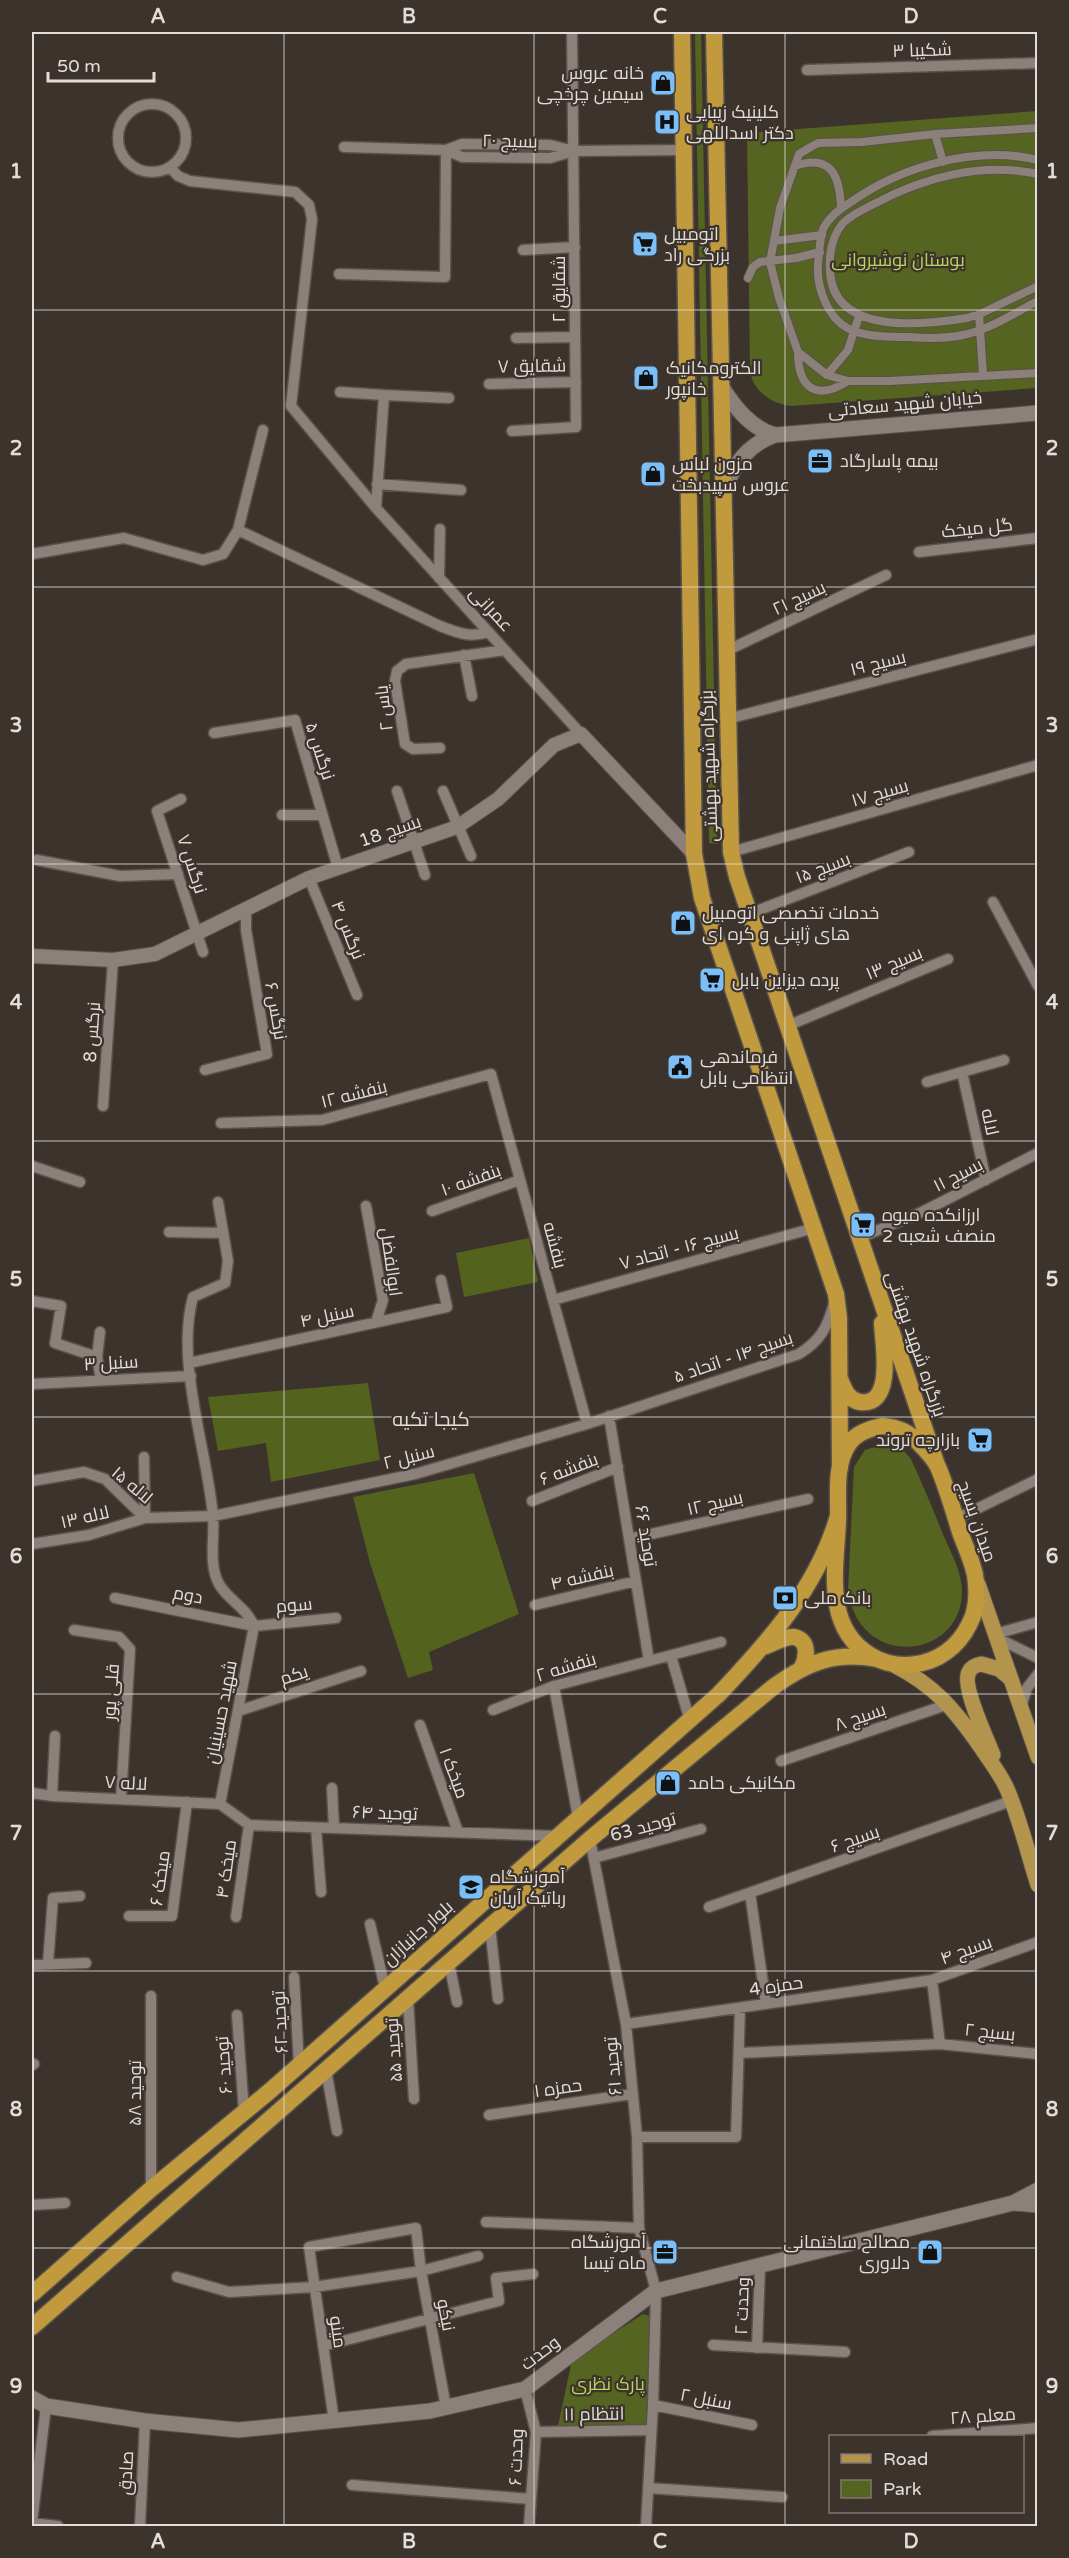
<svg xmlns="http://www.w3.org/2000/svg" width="1069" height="2558" font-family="'Varela Round',Cairo,sans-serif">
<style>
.green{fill:#566421}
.forest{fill:#53621c}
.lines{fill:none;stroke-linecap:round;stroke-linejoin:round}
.pedestrian-casing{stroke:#59514c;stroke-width:10}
.minor-casing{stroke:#59514c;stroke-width:13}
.tertiary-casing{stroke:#59514c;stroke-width:16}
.secondary-casing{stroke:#59514c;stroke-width:17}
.primary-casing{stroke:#59514c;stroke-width:17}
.trunk-casing{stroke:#59514c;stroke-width:19}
.pedestrian{stroke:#8b807a;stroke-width:8}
.minor{stroke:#8b807a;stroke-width:10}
.tertiary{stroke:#8b807a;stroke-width:14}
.secondary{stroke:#8b807a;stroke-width:15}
.primary{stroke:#b3944c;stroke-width:15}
.trunk{stroke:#c09a3c;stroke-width:16}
.grid{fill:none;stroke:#e3ddd9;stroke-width:1.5;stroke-opacity:0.55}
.labels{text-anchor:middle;stroke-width:4.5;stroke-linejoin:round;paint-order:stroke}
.street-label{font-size:18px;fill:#e3ddd9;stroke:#3c332d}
.poi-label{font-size:18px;fill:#e3ddd9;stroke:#3c332d;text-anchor:start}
.park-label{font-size:18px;fill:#bad55d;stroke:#3c332d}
.neighbourhood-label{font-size:20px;fill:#e3ddd9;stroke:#3c332d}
.neatline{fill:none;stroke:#e3ddd9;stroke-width:2}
.grid-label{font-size:20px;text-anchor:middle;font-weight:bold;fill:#e3ddd9}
</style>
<rect width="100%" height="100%" fill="#3c332d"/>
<path class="green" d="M 695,32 L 701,32 L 717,844 L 709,843 Z
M 1037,111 L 1037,388 L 791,406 C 772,404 754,392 750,372 L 747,133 Z
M 885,1444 L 904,1451 L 911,1459 C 923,1485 934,1512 945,1539 C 952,1555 962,1573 962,1591 C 962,1661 858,1670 848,1590 L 854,1467 L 865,1450 Z
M 643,2314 L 650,2316 L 652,2320 L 648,2425 L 558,2426 L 572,2360 Z"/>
<path class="forest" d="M 529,1238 L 538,1282 L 464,1297 L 456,1253 Z
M 368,1383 L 380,1460 L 271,1482 L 266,1443 L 218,1451 L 208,1397 Z
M 474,1473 L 519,1614 L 429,1652 L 433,1670 L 408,1678 L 370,1563 L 353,1497 Z"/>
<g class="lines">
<g class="pedestrian-casing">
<path id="pedestrian" d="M 1038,128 L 935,134 L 862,142 L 818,143 L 809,148 L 799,154 L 780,208 L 770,262 L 779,298 L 798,352 L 827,375 L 848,381 L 889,381 L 1038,373
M 935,134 L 943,162
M 1038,160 C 976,145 902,166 851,202 C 841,208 830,216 824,227 C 819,237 820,251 818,263 C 816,287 828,322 854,331 C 871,337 890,337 908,337 C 926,338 945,339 963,335 C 989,330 1014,313 1038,301
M 795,166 C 832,153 840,177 841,209
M 1038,174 C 982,162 924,177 874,204 C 864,209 851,215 843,223 C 832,236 829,255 830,271 C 833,336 923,325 967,318 L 980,314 L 1038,286
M 774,241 L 822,235
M 748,278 L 753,267 L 760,262 L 796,258 L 820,252
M 979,314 L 983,375
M 798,352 C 798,389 817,401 848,381
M 827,375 L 848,350 L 859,316"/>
</g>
<g class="minor-casing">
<path id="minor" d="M 807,70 L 1038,63
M118 138a34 34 0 1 1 68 0a34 34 0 1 1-68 0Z
M 344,147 L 446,150 L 462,157 L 550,158 L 574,151
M 446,150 L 462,144 L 550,145 L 574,151 L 684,150
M 170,167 L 178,176 L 190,181 L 295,192 L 309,205 L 312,219 L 291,406 L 376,508 L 581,734
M 523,250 L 575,247
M 339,274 L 445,277 L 446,150
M 516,338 L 575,337
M 489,384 L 576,382
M 340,392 L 384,395
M 512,431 L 576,427 L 572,32
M 377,484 L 461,490
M 376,508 L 384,395 L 449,398
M 238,530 L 440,626 C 458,633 470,638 488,632
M 919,552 L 1038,538
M 32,554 L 124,538 L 203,560 L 223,554 L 238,530 L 263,430
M 439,578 L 440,529
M 726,651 L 886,575
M 464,655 L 472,696
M 727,719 L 1038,639
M 214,733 L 295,720 L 338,868
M 440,748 L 413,749 L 405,744 L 395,681 L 397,671 L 406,664 L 505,650
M 397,791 L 425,875
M 443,791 L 471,856
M 181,799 L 157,811 L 203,952
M 282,815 L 322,815
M 731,852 L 1038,765
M 37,860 L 120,876 L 178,874
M 309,878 L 357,995
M 993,902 L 1038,986
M 749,914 L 909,852
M 787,1026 L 948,959
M 205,1070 L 267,1054 L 246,930 L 246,910
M 962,1072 L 986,1180
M 927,1082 L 1004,1060
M 103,1106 L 113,960
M 221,1123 L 322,1120 L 491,1074 L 587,1424
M 32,1166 L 80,1182
M 218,1202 L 228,1261 L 225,1283 L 193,1297 C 175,1362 207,1449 213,1516 C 215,1537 208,1564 219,1584 C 228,1600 246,1607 254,1626
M 366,1206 L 383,1300 L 376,1322
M 432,1211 L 520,1180
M 169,1232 L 223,1233
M 859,1238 L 922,1212 L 1038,1153
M 553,1300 L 814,1228
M 32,1301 L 61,1306 L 55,1343 L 97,1357
M 100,1332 L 97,1357 L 101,1380
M 189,1363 L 447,1307 L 441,1280
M 33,1384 L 191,1376
M 609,1416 L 649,1661
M 32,1481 L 84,1472 L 105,1479 L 145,1518 L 213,1516 L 415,1474 L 587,1424 L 799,1354 C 820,1341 828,1327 834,1303
M 532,1501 L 618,1467
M 956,1519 L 1038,1479
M 629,1539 L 808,1499
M 32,1544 L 89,1535 L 145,1518 L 144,1457
M 115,1598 L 254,1626 L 336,1618
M 535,1605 L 636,1581
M 74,1630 L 119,1637 L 130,1649 L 121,1799
M 995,1634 L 1038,1622
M 997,1638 L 1038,1658
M 671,1656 L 690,1721
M 554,1686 L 578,1817
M 1021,1707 L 1027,1688 L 1038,1674
M 493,1710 L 554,1686 L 721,1642
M 238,1711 L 361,1671
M 420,1725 L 458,1832
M 781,1761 L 949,1704
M 332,1788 L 334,1828
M 32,1793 L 52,1796 L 220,1804
M 52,1796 L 55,1736
M 220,1804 L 249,1825 L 557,1836
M 220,1804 L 254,1626
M 316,1828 L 321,1892
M 590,1839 L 626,2024 L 637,2137 L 639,2228 L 656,2291 L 653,2405 L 646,2526
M 594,1858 L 701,1829
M 750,1893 L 766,2004
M 709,1907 L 1011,1801
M 129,1916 L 172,1916 L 187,1802
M 236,1917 L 249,1825
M 370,1924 L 385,1988
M 490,1927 L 498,1999
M 48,1963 L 53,1898 L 80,1896
M 449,1963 L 457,2002
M 32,1965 L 86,1963
M 294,1977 L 299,2065
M 932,1980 L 940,2044
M 151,1996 L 151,2189
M 408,1999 L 414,2099
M 237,2015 L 244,2112
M 626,2024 L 932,1980 L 1038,1942
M 739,2053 L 940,2044 L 1038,2054
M 32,2065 L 34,2064
M 326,2070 L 337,2131
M 489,2115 L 632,2094
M 637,2137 L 736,2137 L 740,2008
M 32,2205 L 65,2203
M 486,2222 L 639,2228
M 177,2277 L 229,2292 L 314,2287 L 421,2271 L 478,2256
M 713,2345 L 845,2352
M 323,2346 L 499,2301 L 496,2278 L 533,2274
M 757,2348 L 760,2266
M 525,2389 L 536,2432 L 529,2526
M 653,2405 L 752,2425
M 334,2421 L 309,2247 L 416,2228 L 421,2271 L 446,2407
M 536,2432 L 651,2430
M 932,2436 L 1038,2428
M 352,2485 L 531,2499
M 648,2488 L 782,2497
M 32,2522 L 46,2406
M 32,2523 L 58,2526
M 140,2526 L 145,2421"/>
</g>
<g class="tertiary-casing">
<path id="tertiary" d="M 32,956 L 113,960 L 155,954 L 309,878 L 457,827 L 498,799 L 554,745 L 581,734 L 694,854"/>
</g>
<g class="secondary-casing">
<path id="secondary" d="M 721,386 C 734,406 750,428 775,435
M 724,491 C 734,464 747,445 775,435 L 1038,413
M 1038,2190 L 1013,2203 L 1038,2205
M 32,2398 L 46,2406 L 145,2421 L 238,2430 L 430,2411 L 525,2389 L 656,2291 L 1013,2203"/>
</g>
<g class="primary-casing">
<path id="primary" d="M 978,1584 L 1038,1757
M 894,1665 C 935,1686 954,1709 980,1746 C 989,1760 1000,1773 1007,1789 C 1020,1819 1028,1854 1038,1885
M 993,1755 C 987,1739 961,1685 969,1672 C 971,1667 976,1665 981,1664 L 999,1669 L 1011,1679"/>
</g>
<g class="trunk-casing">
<path id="trunk" d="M 682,32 L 694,854 L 702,898 L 836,1294 L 839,1318 L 840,1468
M 714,32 L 731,852 L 737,877 L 937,1465
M 840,1379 C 844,1389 848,1400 860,1402 C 895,1407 883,1343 882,1323
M 882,1426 C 897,1427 908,1431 918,1442 C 925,1449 934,1458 938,1467 C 947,1488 953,1510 960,1532 C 965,1546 972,1560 975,1575 C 977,1588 977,1603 973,1616 C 964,1639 947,1657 922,1663 C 904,1667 886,1665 870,1655 C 823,1627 836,1567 838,1521 C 839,1498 834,1466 848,1445 C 856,1433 868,1429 882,1426 Z
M 766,1646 C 774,1643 785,1636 794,1637 C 810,1640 807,1659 801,1669
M 32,2294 L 151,2189 L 271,2090 L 719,1694 C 769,1641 817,1588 838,1516
M 32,2327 L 590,1839 L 772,1688 C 806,1663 834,1651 877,1659"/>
</g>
<use href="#pedestrian" class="pedestrian"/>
<use href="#minor" class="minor"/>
<use href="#tertiary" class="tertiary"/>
<use href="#secondary" class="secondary"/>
<use href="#primary" class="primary"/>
<use href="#trunk" class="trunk"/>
</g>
<path class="grid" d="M 284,32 L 284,2526M 534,32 L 534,2526M 785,32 L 785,2526M 32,310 L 1038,310M 32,587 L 1038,587M 32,864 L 1038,864M 32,1141 L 1038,1141M 32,1417 L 1038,1417M 32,1694 L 1038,1694M 32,1971 L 1038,1971M 32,2248 L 1038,2248"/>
<defs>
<g id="shop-square" transform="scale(1.35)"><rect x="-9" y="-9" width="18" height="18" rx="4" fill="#7abff8" stroke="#3c332d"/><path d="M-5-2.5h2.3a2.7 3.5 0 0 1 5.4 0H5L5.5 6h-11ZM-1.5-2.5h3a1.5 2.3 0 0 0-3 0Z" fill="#111"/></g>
<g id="hospital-square" transform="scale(1.35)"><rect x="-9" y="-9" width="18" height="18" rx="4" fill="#7abff8" stroke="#3c332d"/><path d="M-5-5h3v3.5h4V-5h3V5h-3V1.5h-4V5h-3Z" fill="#111"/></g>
<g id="supermarket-square" transform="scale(1.35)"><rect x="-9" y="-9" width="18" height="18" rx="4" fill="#7abff8" stroke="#3c332d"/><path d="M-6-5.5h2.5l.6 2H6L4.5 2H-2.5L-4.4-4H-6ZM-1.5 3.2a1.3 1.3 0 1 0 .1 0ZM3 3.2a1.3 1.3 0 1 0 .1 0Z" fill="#111"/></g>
<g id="office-square" transform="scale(1.35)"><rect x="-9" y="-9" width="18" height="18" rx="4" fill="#7abff8" stroke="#3c332d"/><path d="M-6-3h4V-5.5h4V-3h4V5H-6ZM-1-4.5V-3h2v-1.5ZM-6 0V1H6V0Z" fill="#111"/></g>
<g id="civic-square" transform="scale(1.35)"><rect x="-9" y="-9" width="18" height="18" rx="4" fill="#7abff8" stroke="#3c332d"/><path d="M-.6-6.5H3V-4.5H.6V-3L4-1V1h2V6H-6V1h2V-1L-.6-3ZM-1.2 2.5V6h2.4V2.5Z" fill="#111"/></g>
<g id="bank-square" transform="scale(1.35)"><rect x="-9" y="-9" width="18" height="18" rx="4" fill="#7abff8" stroke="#3c332d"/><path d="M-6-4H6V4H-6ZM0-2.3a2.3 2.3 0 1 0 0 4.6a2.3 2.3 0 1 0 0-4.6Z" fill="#111"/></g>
<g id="school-square" transform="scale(1.35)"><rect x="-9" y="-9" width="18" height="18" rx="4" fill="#7abff8" stroke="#3c332d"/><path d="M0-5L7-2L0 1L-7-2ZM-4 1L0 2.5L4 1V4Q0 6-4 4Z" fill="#111"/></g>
</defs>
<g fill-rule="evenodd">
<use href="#shop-square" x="663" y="83"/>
<use href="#hospital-square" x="667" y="122"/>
<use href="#supermarket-square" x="645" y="244"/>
<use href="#shop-square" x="646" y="378"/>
<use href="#office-square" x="820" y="461"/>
<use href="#shop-square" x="653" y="474"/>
<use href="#shop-square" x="683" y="923"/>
<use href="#supermarket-square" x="712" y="980"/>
<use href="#civic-square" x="680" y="1067"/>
<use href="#supermarket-square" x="863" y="1225"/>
<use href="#supermarket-square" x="980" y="1440"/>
<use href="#bank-square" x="785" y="1598"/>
<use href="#shop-square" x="668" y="1783"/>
<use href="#school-square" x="471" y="1887"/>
<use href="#office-square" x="665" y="2252"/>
<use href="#shop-square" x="930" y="2252"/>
</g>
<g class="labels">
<g class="street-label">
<text transform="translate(922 50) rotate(-2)" y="6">شکیبا ۳</text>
<text transform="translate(510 141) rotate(1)" y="6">بسیج ۲۰</text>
<text transform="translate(559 289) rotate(-90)" y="6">شقایق ۲</text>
<text transform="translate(532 366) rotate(-1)" y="6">شقایق ۷</text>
<text transform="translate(905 404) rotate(-5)" y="6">خیابان شهید سعادتی</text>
<text transform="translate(977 528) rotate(-6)" y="6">گل میخک</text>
<text transform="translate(799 598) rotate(-25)" y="6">بسیج ۲۱</text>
<text transform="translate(491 609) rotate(47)" y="6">عمرانی</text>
<text transform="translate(878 663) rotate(-14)" y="6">بسیج ۱۹</text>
<text transform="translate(384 708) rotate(-97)" y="6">یاس ۲</text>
<text transform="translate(320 751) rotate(72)" y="6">نرگس ۵</text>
<text transform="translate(709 766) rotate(-92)" y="6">بزرگراه شهید بهشتی</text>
<text transform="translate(880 793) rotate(-16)" y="6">بسیج ۱۷</text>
<text transform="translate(390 831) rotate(-19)" y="6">بسیج 18</text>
<text transform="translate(192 864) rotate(72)" y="6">نرگس ۷</text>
<text transform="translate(823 868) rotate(-21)" y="6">بسیج ۱۵</text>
<text transform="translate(348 930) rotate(68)" y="6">نرگس ۴</text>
<text transform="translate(894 963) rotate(-23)" y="6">بسیج ۱۳</text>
<text transform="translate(276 1011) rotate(80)" y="6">نرگس ۶</text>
<text transform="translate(92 1032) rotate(-86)" y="6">نرگس 8</text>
<text transform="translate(354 1094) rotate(-14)" y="6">بنفشه ۱۲</text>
<text transform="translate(990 1122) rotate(78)" y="6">لاله</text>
<text transform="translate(958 1175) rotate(-27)" y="6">بسیج ۱۱</text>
<text transform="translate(471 1180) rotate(-20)" y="6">بنفشه ۱۰</text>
<text transform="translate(555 1245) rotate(75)" y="6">بنفشه</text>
<text transform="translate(679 1248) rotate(-15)" y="6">بسیج ۱۶ - اتحاد ۷</text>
<text transform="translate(391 1262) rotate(82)" y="6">ابوالفضل</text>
<text transform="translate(327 1316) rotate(-12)" y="6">سنبل ۴</text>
<text transform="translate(916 1344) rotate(71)" y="6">بزرگراه شهید بهشتی</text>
<text transform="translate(733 1357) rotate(-19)" y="6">بسیج ۱۴ - اتحاد ۵</text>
<text transform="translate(111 1363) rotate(-3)" y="6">سنبل ۳</text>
<text transform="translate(409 1457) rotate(-14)" y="6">سنبل ۲</text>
<text transform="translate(569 1469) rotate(-21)" y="6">بنفشه ۶</text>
<text transform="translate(132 1485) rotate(40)" y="6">لاله ۱۵</text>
<text transform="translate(715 1503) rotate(-13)" y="6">بسیج ۱۲</text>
<text transform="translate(85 1517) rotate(-13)" y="6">لاله ۱۳</text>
<text transform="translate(977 1521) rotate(71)" y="6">میدان بسیج</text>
<text transform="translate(646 1536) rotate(81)" y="6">توحید ۶۶</text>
<text transform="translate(582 1577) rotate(-13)" y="6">بنفشه ۴</text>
<text transform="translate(188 1595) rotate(11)" y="6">دوم</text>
<text transform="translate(294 1605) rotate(-5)" y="6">سوم</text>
<text transform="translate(566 1667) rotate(-17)" y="6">بنفشه ۲</text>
<text transform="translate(294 1675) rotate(-18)" y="6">یکم</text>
<text transform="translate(111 1692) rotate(-86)" y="6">قلی پور</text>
<text transform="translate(221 1712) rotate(-79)" y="6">شهید حسینیان</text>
<text transform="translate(860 1717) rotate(-19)" y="6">بسیج ۸</text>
<text transform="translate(454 1773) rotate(70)" y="6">میخک ۱</text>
<text transform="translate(126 1783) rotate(3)" y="6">لاله ۷</text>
<text transform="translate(385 1813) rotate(2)" y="6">توحید ۶۴</text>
<text transform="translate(643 1827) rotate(-15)" y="6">توحید 63</text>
<text transform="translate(855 1839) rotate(-19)" y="6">بسیج ۶</text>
<text transform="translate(226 1869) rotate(-82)" y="6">میخک ۴</text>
<text transform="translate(160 1878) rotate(-82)" y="6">میخک ۶</text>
<text transform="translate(418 1933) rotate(-42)" y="6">بلوار جانبازان</text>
<text transform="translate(966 1950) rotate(-20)" y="6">بسیج ۴</text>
<text transform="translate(776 1986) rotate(-8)" y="6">حمزه 4</text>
<text transform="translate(280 2022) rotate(-93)" y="6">توحید ۶۲</text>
<text transform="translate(990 2032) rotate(6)" y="6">بسیج ۲</text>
<text transform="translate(394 2050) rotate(-94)" y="6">توحید ۵۵</text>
<text transform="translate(224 2065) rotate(-94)" y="6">توحید ۶۰</text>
<text transform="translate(613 2066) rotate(-95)" y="6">توحید ۶۱</text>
<text transform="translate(558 2088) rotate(-8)" y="6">حمزه ۱</text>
<text transform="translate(135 2093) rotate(-90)" y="6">توحید ۵۸</text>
<text transform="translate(742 2306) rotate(-88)" y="6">وحدت ۲</text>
<text transform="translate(446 2315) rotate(79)" y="6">نیکو</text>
<text transform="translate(338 2332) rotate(82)" y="6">مینو</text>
<text transform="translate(540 2353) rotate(-37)" y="6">وحدت</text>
<text transform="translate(706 2399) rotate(11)" y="6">سنبل ۲</text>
<text transform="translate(594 2414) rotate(-1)" y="6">انتظام ۱۱</text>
<text transform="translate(983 2416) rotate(-4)" y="6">معلم ۲۸</text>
<text transform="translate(516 2457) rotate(-88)" y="6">وحدت ۶</text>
<text transform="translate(126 2473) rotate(-87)" y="6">صادق</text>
</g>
<g class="poi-label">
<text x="644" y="79" text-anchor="end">خانه عروس<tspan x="644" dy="21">سیمین چرخچی</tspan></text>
<text x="686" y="118">کلینیک زیبایی<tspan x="686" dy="21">دکتر اسداللهی</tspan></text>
<text x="664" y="240">اتومبیل<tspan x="664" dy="21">بزرگی راد</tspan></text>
<text x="666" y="374">الکترومکانیک<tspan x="666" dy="21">خانپور</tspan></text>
<text x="840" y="467">بیمه پاسارگاد</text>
<text x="672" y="470">مزون لباس<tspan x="672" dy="21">عروس سپیدبخت</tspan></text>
<text x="702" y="919">خدمات تخصصی اتومبیل<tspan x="702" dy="21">های ژاپنی و کره ای</tspan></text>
<text x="732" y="986">پرده دیزاین بابل</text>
<text x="700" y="1063">فرماندهی<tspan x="700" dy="21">انتظامی بابل</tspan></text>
<text x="882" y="1221">ارزانکده میوه<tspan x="882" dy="21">منصف شعبه 2</tspan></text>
<text x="960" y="1446" text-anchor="end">بازارچه تروند</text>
<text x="804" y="1604">بانک ملی</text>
<text x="688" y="1789">مکانیکی حامد</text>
<text x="490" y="1883">آموزشگاه<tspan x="490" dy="21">رباتیک آریان</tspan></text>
<text x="646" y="2248" text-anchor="end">آموزشگاه<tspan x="646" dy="21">ماه تیسا</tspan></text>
<text x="910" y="2248" text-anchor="end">مصالح ساختمانی<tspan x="910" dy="21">دلاوری</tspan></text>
</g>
<g class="park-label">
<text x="898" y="266">بوستان نوشیروانی</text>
<text x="608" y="2390">پارک نظری</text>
</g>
<g class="neighbourhood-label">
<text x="431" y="1426">کیجا تکیه</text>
</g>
</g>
<rect width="1069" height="2558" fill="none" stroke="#3c332d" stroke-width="66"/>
<rect x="829" y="2435" width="195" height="78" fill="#3c332d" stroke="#7f7772" stroke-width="1.5"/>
<rect x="841" y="2454" width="30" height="9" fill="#b3944c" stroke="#7f7772" stroke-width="1.5"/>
<text x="883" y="2465" font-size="18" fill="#e3ddd9">Road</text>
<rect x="841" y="2480" width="30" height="18" fill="#566421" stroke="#7f7772" stroke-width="1.5"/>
<text x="883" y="2495" font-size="18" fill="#e3ddd9">Park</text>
<path d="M48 72v9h106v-9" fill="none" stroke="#e3ddd9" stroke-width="3"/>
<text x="57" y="72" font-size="18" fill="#e3ddd9" stroke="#3c332d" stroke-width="4.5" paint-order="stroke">50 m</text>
<rect x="33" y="33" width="1003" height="2492" class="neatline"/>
<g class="grid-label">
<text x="158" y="23">A</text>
<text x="409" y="23">B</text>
<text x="660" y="23">C</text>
<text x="911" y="23">D</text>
<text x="16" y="178">1</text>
<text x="1052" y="178">1</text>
<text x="16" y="455">2</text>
<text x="1052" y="455">2</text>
<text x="16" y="732">3</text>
<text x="1052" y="732">3</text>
<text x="16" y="1009">4</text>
<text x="1052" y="1009">4</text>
<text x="16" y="1286">5</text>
<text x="1052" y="1286">5</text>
<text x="16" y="1563">6</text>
<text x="1052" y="1563">6</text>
<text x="16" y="1840">7</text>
<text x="1052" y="1840">7</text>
<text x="16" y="2116">8</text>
<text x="1052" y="2116">8</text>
<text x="16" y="2393">9</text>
<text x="1052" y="2393">9</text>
<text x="158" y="2548">A</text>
<text x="409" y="2548">B</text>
<text x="660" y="2548">C</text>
<text x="911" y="2548">D</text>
</g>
</svg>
